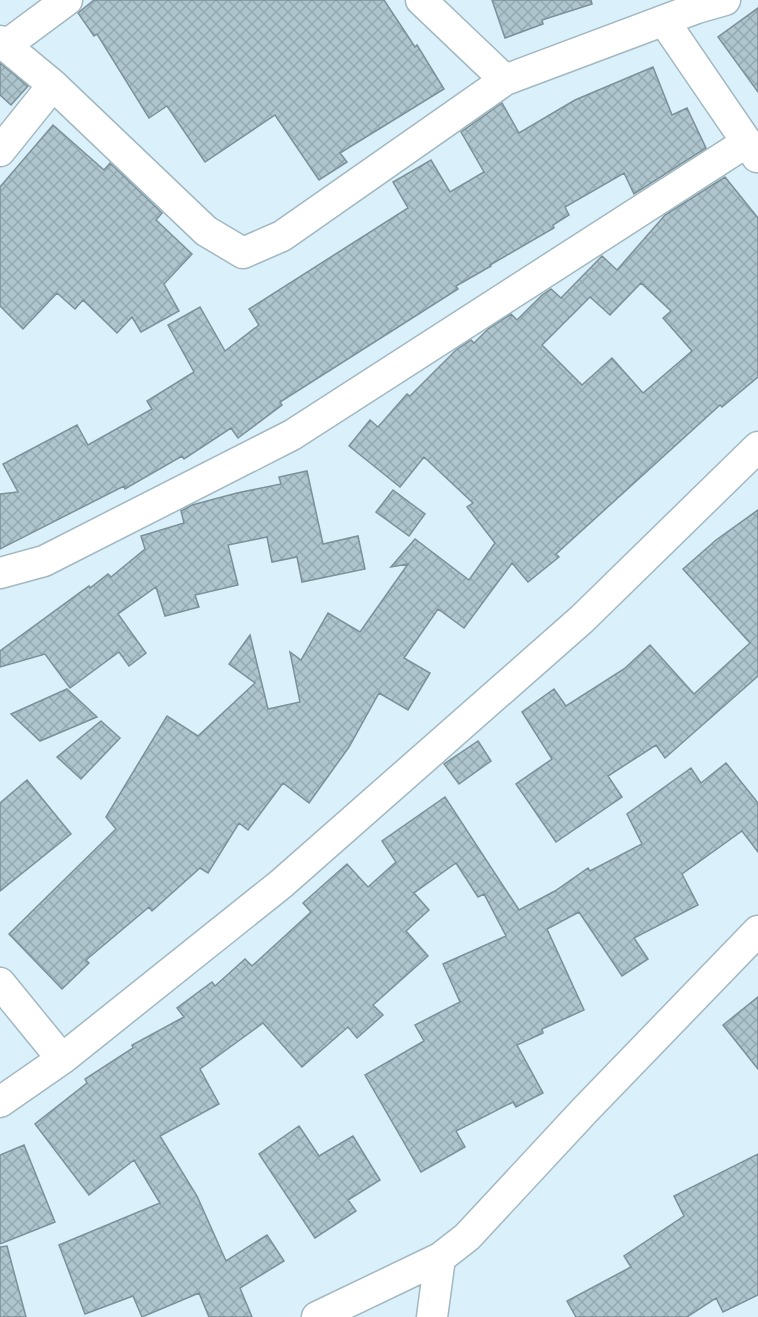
<svg xmlns="http://www.w3.org/2000/svg" width="758" height="1317" font-family="'Roboto Serif',serif">
<style>
.building{fill:url(#building-cross-hatch);stroke:#7b9099;stroke-width:1.5;fill-rule:evenodd}
.lines{fill:none;stroke-linecap:round;stroke-linejoin:round}
.minor-casing{stroke:#a2b8c1;stroke-width:33}
.minor{stroke:#fff;stroke-width:30}
</style>
<defs>
<pattern id="building-cross-hatch" width="8" height="8" patternUnits="userSpaceOnUse" patternTransform="scale(1.5)"><rect width="8" height="8" fill="#aec5ce"/><path d="M0 0l8 8M0 8l8-8" fill="none" stroke="#94a8b0"/></pattern>
</defs>
<rect width="100%" height="100%" fill="#daf1fb"/>
<path class="building" d="M 94,0 L 384,0 L 415,47 L 417,45 L 444,89 L 340,153 L 347,162 L 319,180 L 275,115 L 205,162 L 167,106 L 149,118 L 97,34 L 94,36 L 78,13 Z
M 492,0 L 591,0 L 592,4 L 542,20 L 543,24 L 505,38 Z
M 758,8 L 758,92 L 718,37 Z
M 0,63 L 28,86 L 11,105 L 0,95 Z
M 653,67 L 672,115 L 687,108 L 706,148 L 634,194 L 624,173 L 565,207 L 569,215 L 553,225 L 554,228 L 490,265 L 491,266 L 456,286 L 458,289 L 280,402 L 282,405 L 238,438 L 231,428 L 184,459 L 182,456 L 125,489 L 124,486 L 0,549 L 0,494 L 18,492 L 3,464 L 77,425 L 88,445 L 152,409 L 147,401 L 194,372 L 168,325 L 200,307 L 225,351 L 259,325 L 249,309 L 408,208 L 393,182 L 431,160 L 450,192 L 484,172 L 461,132 L 502,103 L 519,133 L 575,100 Z
M 53,125 L 104,170 L 110,163 L 162,213 L 156,220 L 192,254 L 164,284 L 179,311 L 141,332 L 132,317 L 117,333 L 83,300 L 75,309 L 57,293 L 23,329 L 0,306 L 0,187 Z
M 725,177 L 758,218 L 758,377 L 722,407 L 720,405 L 556,554 L 559,557 L 528,582 L 512,563 L 464,628 L 438,609 L 404,658 L 430,673 L 408,710 L 379,693 L 349,747 L 309,803 L 283,783 L 248,830 L 239,823 L 208,873 L 200,868 L 152,911 L 149,907 L 86,960 L 89,963 L 62,989 L 9,934 L 116,829 L 106,817 L 167,716 L 198,736 L 255,683 L 229,664 L 250,635 L 268,709 L 300,702 L 290,652 L 301,660 L 328,613 L 360,632 L 408,564 L 391,567 L 415,539 L 469,580 L 495,543 L 467,507 L 473,503 L 424,457 L 400,487 L 349,446 L 370,420 L 378,427 L 407,394 L 410,396 L 456,350 L 471,340 L 474,343 L 488,329 L 511,314 L 517,320 L 542,295 L 551,289 L 561,298 L 602,256 L 617,270 L 665,215 ZM 641,283 L 671,311 L 663,318 L 692,351 L 643,393 L 612,358 L 582,385 L 542,345 L 590,297 L 610,315 Z
M 307,471 L 323,544 L 358,536 L 365,569 L 302,582 L 297,557 L 272,562 L 267,537 L 228,545 L 238,585 L 195,595 L 199,607 L 165,616 L 156,587 L 118,614 L 146,653 L 129,666 L 119,652 L 70,688 L 45,654 L 0,667 L 0,651 L 89,586 L 90,588 L 108,574 L 111,577 L 145,549 L 141,536 L 184,523 L 181,511 L 192,505 L 237,493 L 281,484 L 279,477 Z
M 393,490 L 425,514 L 409,536 L 376,512 Z
M 758,510 L 758,676 L 665,758 L 656,745 L 608,776 L 622,797 L 556,842 L 516,784 L 552,759 L 522,712 L 554,689 L 566,706 L 624,669 L 650,645 L 694,694 L 750,643 L 683,569 L 716,540 Z
M 67,689 L 97,717 L 40,741 L 11,714 Z
M 101,721 L 120,738 L 81,779 L 57,757 Z
M 478,741 L 491,761 L 459,784 L 444,764 Z
M 726,763 L 758,803 L 758,852 L 742,831 L 682,874 L 698,905 L 634,938 L 648,959 L 622,976 L 579,912 L 547,929 L 584,1010 L 542,1029 L 543,1033 L 517,1045 L 543,1093 L 516,1107 L 513,1102 L 456,1131 L 465,1147 L 421,1172 L 365,1075 L 424,1041 L 415,1025 L 460,1002 L 443,964 L 506,936 L 484,894 L 478,897 L 456,863 L 414,893 L 429,910 L 406,931 L 428,956 L 373,1005 L 383,1015 L 357,1038 L 348,1027 L 302,1067 L 263,1023 L 200,1069 L 219,1104 L 160,1136 L 197,1196 L 226,1261 L 267,1235 L 284,1261 L 240,1288 L 252,1317 L 209,1317 L 199,1293 L 142,1317 L 133,1296 L 85,1314 L 59,1245 L 160,1203 L 134,1160 L 89,1195 L 35,1124 L 87,1083 L 85,1079 L 133,1048 L 132,1045 L 184,1017 L 177,1008 L 212,982 L 215,986 L 245,959 L 252,966 L 311,912 L 303,903 L 347,864 L 368,887 L 396,862 L 382,841 L 445,797 L 519,910 L 555,891 L 588,868 L 590,871 L 642,844 L 627,814 L 691,768 L 701,783 Z
M 27,780 L 71,834 L 0,891 L 0,803 Z
M 758,997 L 758,1069 L 723,1025 Z
M 299,1126 L 319,1156 L 353,1136 L 380,1180 L 348,1200 L 356,1211 L 315,1238 L 259,1154 Z
M 24,1145 L 55,1222 L 0,1244 L 0,1155 Z
M 758,1154 L 758,1295 L 723,1312 L 716,1298 L 687,1317 L 576,1317 L 567,1301 L 631,1267 L 624,1256 L 684,1216 L 674,1196 Z
M 7,1246 L 26,1317 L 0,1317 L 0,1247 Z"/>
<g class="lines">
<g class="minor-casing">
<path id="minor" d="M 421,0 L 505,80
M 664,21 L 757,157
M 0,41 L 53,85 L 206,231 L 243,253 L 282,236 L 505,80 L 697,8 L 725,0
M 5,46 L 67,0
M 0,151 L 53,85
M 0,573 L 44,561 L 292,435 L 747,142
M 0,983 L 62,1059
M 0,1102 L 62,1059 L 281,884 L 582,619 L 758,447
M 317,1317 L 440,1258 L 467,1237 L 585,1110 L 758,931
M 432,1317 L 440,1258"/>
</g>
<use href="#minor" class="minor"/>
</g>
</svg>
